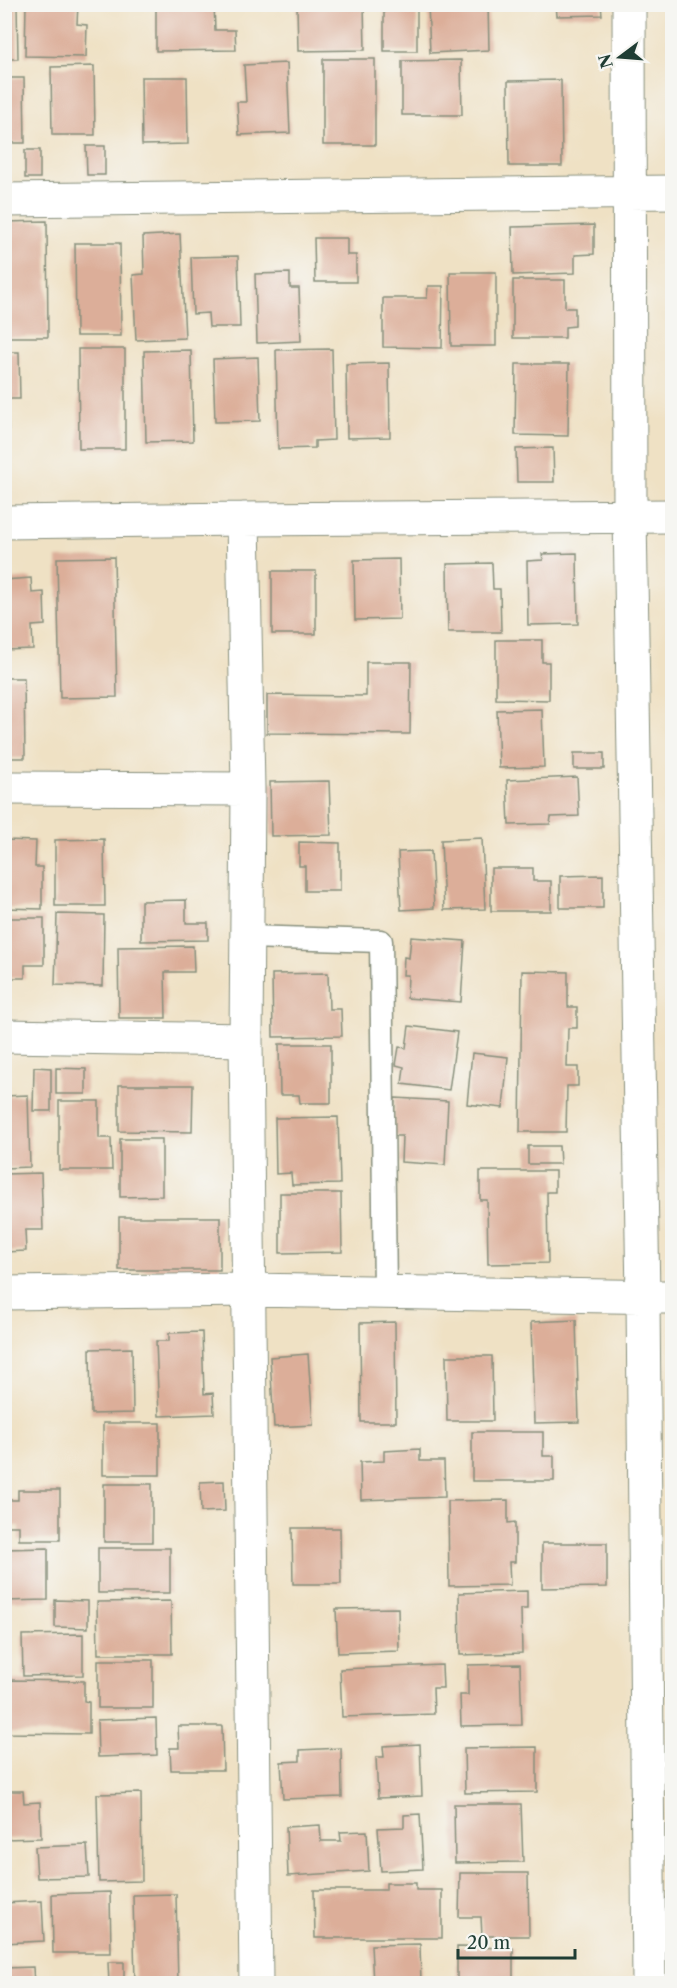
<svg xmlns="http://www.w3.org/2000/svg" width="677" height="1988" font-family="'Libre Caslon Text',serif">
<style>
.building{fill:#dcae99}
.lines{fill:none;stroke-linecap:round;stroke-linejoin:round}
.lane-casing{stroke:#878f7c;stroke-width:25}
.street-casing{stroke:#878f7c;stroke-width:35}
.lane{stroke:#fff;stroke-width:22}
.street{stroke:#fff;stroke-width:33}
</style>
<rect width="100%" height="100%" fill="#f6f6f2"/>
<filter id="ink" filterUnits="userSpaceOnUse"><feTurbulence type="fractalNoise" baseFrequency=".0167" numOctaves="2"/><feDisplacementMap in="SourceGraphic" scale="12" xChannelSelector="R" yChannelSelector="G"/><feConvolveMatrix kernelMatrix="1 2 1 2 8 2 1 2 1" color-interpolation-filters="sRGB"/></filter>
<filter id="wash" filterUnits="userSpaceOnUse"><feTurbulence type="fractalNoise" baseFrequency=".008" numOctaves="4" result="noise"/><feDisplacementMap in="SourceGraphic" scale="24" xChannelSelector="R" yChannelSelector="G"/><feGaussianBlur stdDeviation="1.35" result="paint"/><feColorMatrix in="noise" values="0 0 0 0 0 0 0 0 0 0 0 0 0 0 0 0 0 1.4 0 .05"/><feComposite in="paint" operator="in"/></filter>
<g filter="url(#wash)">
<rect width="100%" height="100%" fill="#efe1c4"/>
<g id="blocks">
<path class="building" d="M 4,4 L 17,4 L 18,59 L 4,59 Z
M 26,4 L 78,4 L 77,24 L 87,25 L 86,57 L 25,56 Z
M 156,4 L 214,4 L 215,30 L 235,30 L 236,50 L 156,51 Z
M 384,4 L 417,4 L 417,51 L 384,51 Z
M 428,4 L 488,4 L 489,50 L 430,53 Z
M 556,4 L 601,4 L 602,15 L 557,16 Z
M 297,5 L 364,5 L 365,50 L 298,51 Z
M 323,59 L 375,59 L 375,145 L 323,145 Z
M 461,60 L 462,115 L 402,115 L 402,61 Z
M 287,63 L 290,133 L 239,135 L 237,102 L 246,102 L 244,65 Z
M 94,66 L 95,135 L 52,135 L 51,67 Z
M 141,77 L 187,77 L 188,144 L 142,145 Z
M 4,78 L 24,78 L 25,143 L 4,143 Z
M 561,80 L 562,166 L 509,166 L 508,81 Z
M 86,146 L 105,146 L 105,175 L 87,175 Z
M 25,150 L 40,150 L 40,178 L 25,178 Z
M 47,221 L 48,337 L 4,337 L 4,222 Z
M 594,225 L 594,254 L 575,255 L 575,273 L 513,275 L 512,227 Z
M 180,234 L 185,338 L 136,340 L 133,275 L 144,274 L 143,236 Z
M 314,238 L 347,238 L 347,255 L 356,255 L 356,282 L 315,282 Z
M 75,243 L 120,243 L 121,336 L 76,336 Z
M 238,256 L 240,327 L 209,327 L 208,313 L 193,314 L 191,257 Z
M 450,272 L 496,272 L 496,346 L 451,346 Z
M 290,273 L 290,288 L 299,288 L 301,341 L 257,343 L 255,274 Z
M 513,280 L 565,280 L 565,308 L 575,308 L 575,326 L 565,327 L 565,338 L 513,338 Z
M 428,286 L 443,286 L 442,348 L 383,347 L 383,298 L 427,298 Z
M 78,349 L 125,349 L 125,449 L 79,449 Z
M 332,349 L 334,440 L 315,441 L 315,448 L 278,449 L 276,350 Z
M 191,350 L 193,441 L 146,442 L 144,351 Z
M 4,352 L 19,352 L 20,399 L 8,399 L 9,472 L 4,472 Z
M 258,357 L 260,421 L 215,422 L 213,359 Z
M 389,363 L 390,437 L 347,438 L 346,364 Z
M 516,364 L 569,364 L 568,436 L 515,435 Z
M 553,448 L 554,482 L 517,482 L 516,449 Z
M 577,553 L 578,624 L 528,625 L 527,561 L 543,560 L 542,554 Z
M 114,557 L 117,697 L 60,698 L 57,558 Z
M 399,559 L 400,619 L 355,620 L 354,560 Z
M 492,563 L 493,589 L 500,589 L 501,632 L 448,632 L 447,564 Z
M 272,571 L 316,571 L 316,634 L 272,634 Z
M 31,578 L 32,593 L 44,592 L 45,625 L 32,626 L 33,649 L 4,650 L 4,580 Z
M 496,640 L 542,640 L 542,662 L 549,662 L 549,700 L 496,699 Z
M 366,662 L 411,662 L 410,734 L 267,733 L 267,695 L 366,696 Z
M 4,678 L 24,678 L 25,758 L 4,758 Z
M 542,709 L 544,767 L 499,768 L 497,710 Z
M 574,753 L 604,753 L 604,769 L 574,769 Z
M 577,777 L 579,816 L 551,817 L 550,824 L 509,825 L 507,780 Z
M 329,781 L 331,835 L 271,836 L 270,782 Z
M 482,838 L 485,909 L 444,910 L 441,840 Z
M 104,839 L 105,906 L 55,906 L 55,840 Z
M 4,840 L 36,841 L 35,867 L 42,867 L 42,909 L 4,908 Z
M 299,842 L 340,843 L 340,891 L 305,891 L 305,866 L 299,866 Z
M 431,851 L 434,908 L 401,910 L 398,852 Z
M 491,868 L 533,868 L 533,881 L 551,881 L 551,911 L 491,911 Z
M 603,875 L 603,908 L 560,908 L 560,876 Z
M 186,900 L 186,923 L 208,923 L 208,940 L 141,941 L 141,901 Z
M 57,914 L 104,915 L 103,986 L 55,985 Z
M 4,918 L 44,918 L 44,965 L 25,965 L 25,978 L 4,978 Z
M 411,937 L 465,941 L 461,1002 L 407,998 L 408,975 L 403,975 L 404,957 L 409,958 Z
M 193,946 L 194,972 L 165,972 L 166,1018 L 119,1018 L 118,947 Z
M 522,971 L 568,972 L 568,1007 L 577,1007 L 577,1028 L 568,1028 L 567,1067 L 578,1067 L 578,1086 L 567,1086 L 566,1132 L 520,1132 Z
M 328,973 L 329,1009 L 341,1009 L 342,1036 L 273,1037 L 272,974 Z
M 409,1026 L 457,1032 L 449,1090 L 402,1084 L 404,1067 L 396,1065 L 399,1047 L 406,1048 Z
M 279,1044 L 331,1044 L 331,1103 L 300,1103 L 299,1095 L 280,1095 Z
M 472,1053 L 508,1057 L 503,1108 L 467,1104 Z
M 34,1067 L 51,1068 L 51,1111 L 33,1111 Z
M 56,1068 L 86,1069 L 86,1094 L 56,1094 Z
M 119,1085 L 193,1085 L 192,1132 L 119,1131 Z
M 28,1095 L 30,1167 L 4,1168 L 4,1096 Z
M 395,1098 L 448,1101 L 445,1165 L 401,1162 L 402,1136 L 393,1136 Z
M 59,1101 L 99,1101 L 99,1138 L 111,1138 L 112,1170 L 59,1170 Z
M 338,1117 L 340,1184 L 292,1185 L 291,1173 L 276,1174 L 275,1118 Z
M 120,1139 L 162,1139 L 162,1196 L 120,1197 Z
M 528,1146 L 559,1146 L 560,1164 L 528,1164 Z
M 480,1171 L 555,1171 L 555,1192 L 547,1192 L 548,1263 L 488,1264 L 487,1200 L 480,1200 Z
M 41,1173 L 43,1230 L 25,1230 L 26,1251 L 4,1252 L 4,1174 Z
M 280,1193 L 341,1193 L 342,1252 L 280,1253 Z
M 119,1217 L 220,1217 L 220,1270 L 119,1270 Z
M 576,1320 L 579,1422 L 534,1423 L 531,1322 Z
M 395,1322 L 396,1422 L 361,1422 L 360,1323 Z
M 202,1332 L 204,1394 L 213,1393 L 214,1414 L 159,1416 L 156,1341 L 169,1341 L 169,1333 Z
M 132,1348 L 133,1413 L 91,1414 L 90,1349 Z
M 308,1354 L 313,1425 L 274,1427 L 270,1357 Z
M 446,1356 L 492,1356 L 493,1421 L 447,1421 Z
M 103,1423 L 160,1423 L 160,1475 L 103,1475 Z
M 472,1432 L 543,1432 L 543,1456 L 554,1456 L 554,1481 L 472,1481 Z
M 420,1449 L 420,1461 L 444,1461 L 445,1497 L 361,1500 L 360,1462 L 384,1461 L 384,1451 Z
M 224,1481 L 225,1511 L 201,1512 L 200,1482 Z
M 104,1484 L 152,1484 L 152,1542 L 104,1542 Z
M 18,1490 L 60,1490 L 60,1540 L 19,1540 L 19,1526 L 5,1526 L 5,1500 L 18,1500 Z
M 508,1500 L 508,1523 L 515,1522 L 515,1562 L 509,1562 L 510,1585 L 449,1586 L 448,1501 Z
M 292,1528 L 340,1528 L 341,1584 L 293,1584 Z
M 542,1543 L 607,1543 L 607,1587 L 542,1588 Z
M 48,1548 L 48,1600 L 4,1601 L 4,1549 Z
M 98,1548 L 170,1548 L 170,1593 L 98,1593 Z
M 527,1591 L 527,1609 L 521,1609 L 522,1653 L 460,1655 L 459,1593 Z
M 55,1600 L 88,1601 L 88,1628 L 55,1627 Z
M 171,1601 L 172,1654 L 98,1654 L 97,1602 Z
M 398,1608 L 399,1651 L 338,1653 L 336,1609 Z
M 83,1634 L 83,1675 L 23,1676 L 22,1635 Z
M 98,1660 L 153,1660 L 153,1708 L 98,1708 Z
M 520,1664 L 522,1725 L 461,1726 L 460,1695 L 468,1695 L 468,1665 Z
M 442,1665 L 443,1688 L 433,1688 L 434,1714 L 342,1717 L 340,1669 Z
M 4,1680 L 84,1681 L 84,1701 L 89,1702 L 89,1734 L 4,1733 Z
M 156,1718 L 157,1755 L 98,1757 L 97,1720 Z
M 178,1726 L 222,1726 L 223,1770 L 171,1770 L 170,1748 L 179,1748 Z
M 420,1744 L 422,1796 L 378,1798 L 376,1757 L 384,1757 L 383,1746 Z
M 537,1747 L 537,1792 L 465,1793 L 464,1748 Z
M 341,1748 L 342,1797 L 283,1799 L 281,1762 L 300,1761 L 300,1750 Z
M 4,1791 L 23,1791 L 24,1803 L 40,1802 L 41,1838 L 4,1839 Z
M 141,1793 L 142,1881 L 99,1882 L 97,1794 Z
M 454,1804 L 521,1804 L 523,1862 L 455,1863 Z
M 420,1814 L 423,1869 L 381,1871 L 378,1828 L 404,1827 L 404,1815 Z
M 320,1825 L 321,1841 L 341,1841 L 340,1832 L 367,1831 L 369,1871 L 288,1876 L 286,1827 Z
M 87,1845 L 89,1877 L 37,1878 L 35,1847 Z
M 460,1873 L 528,1873 L 529,1936 L 482,1936 L 481,1917 L 459,1917 Z
M 386,1883 L 416,1883 L 416,1890 L 442,1890 L 442,1938 L 315,1938 L 314,1890 L 386,1890 Z
M 110,1892 L 111,1953 L 53,1953 L 52,1894 Z
M 176,1894 L 178,1984 L 135,1984 L 133,1895 Z
M 42,1901 L 44,1941 L 4,1943 L 4,1903 Z
M 420,1944 L 421,1984 L 373,1984 L 371,1945 Z
M 457,1947 L 513,1948 L 513,1984 L 457,1984 Z
M 108,1962 L 124,1962 L 124,1984 L 109,1984 Z
M 33,1967 L 34,1984 L 4,1984 L 4,1968 Z
M 302,1981 L 359,1981 L 359,1984 L 302,1984 Z"/>
</g>
</g>
<g filter="url(#ink)">
<use href="#blocks" fill-opacity="0" stroke="#878f7c" stroke-width="1.5"/>
<g class="lines">
<g class="lane-casing">
<path id="lane" d="M 246,937 L 381,941 L 385,1293"/>
</g>
<g class="street-casing">
<path id="street" d="M 629,4 L 630,516 L 643,1297 L 649,1984
M 4,200 L 672,192
M 243,519 L 248,789 L 246,1040 L 256,1984
M 4,522 L 243,519 L 672,516
M 4,788 L 248,789
M 4,1036 L 246,1040
M 4,1293 L 250,1290 L 672,1297"/>
</g>
<use href="#lane" class="lane"/>
<use href="#street" class="street"/>
</g>
</g>
<rect width="677" height="1988" fill="none" stroke="#f6f6f2" stroke-width="24"/>
<g transform="translate(620 57) rotate(254)" stroke="#f6f6f2" stroke-width="4.5" paint-order="stroke">
<path d="M0-4.5L10 22L0 15L-10 22Z" fill="#1f3d34"/>
<text y="-9" font-size="16" font-weight="bold" text-anchor="middle" fill="#1f3d34">N</text>
</g>
<path d="M458 1949v9h117v-9" fill="none" stroke="#1f3d34" stroke-width="3"/>
<text x="467" y="1949" font-size="18" fill="#1f3d34" stroke="#f6f6f2" stroke-width="4.5" paint-order="stroke">20 m</text>
</svg>
